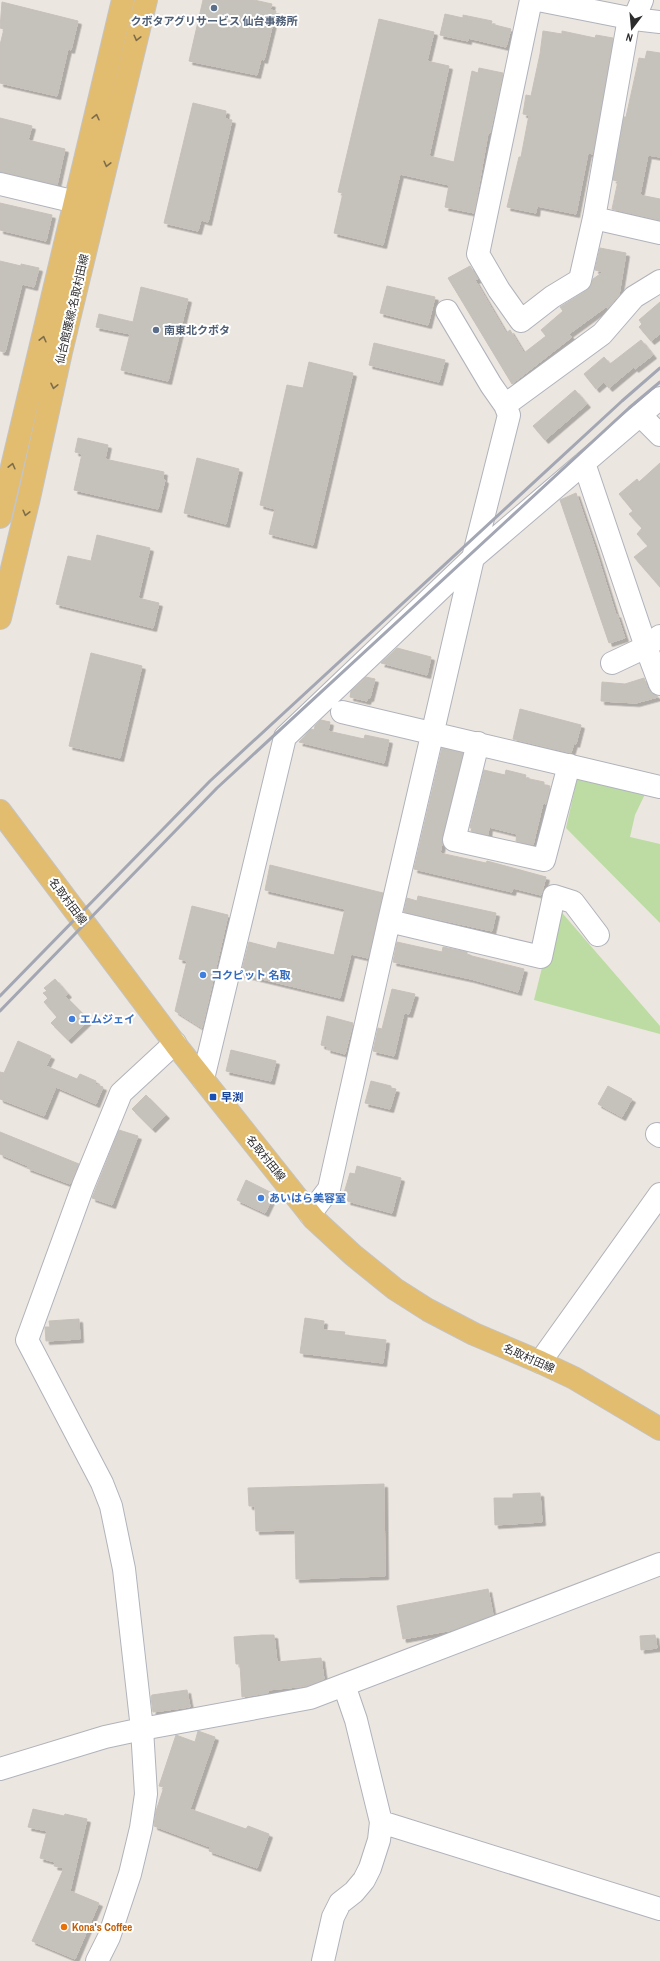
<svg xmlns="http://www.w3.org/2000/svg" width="660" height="1961" font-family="'Archivo Narrow','Noto Sans JP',sans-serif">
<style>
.green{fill:#bcdca3}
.building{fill:#c5c1bb;stroke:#c7c1ba;filter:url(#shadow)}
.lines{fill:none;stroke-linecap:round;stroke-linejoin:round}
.minor-casing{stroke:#b0b3bb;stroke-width:24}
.major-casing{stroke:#c4c4c4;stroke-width:24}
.minor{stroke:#fff;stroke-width:22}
.major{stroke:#e2bc6f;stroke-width:22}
.rail{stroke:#a3a7b4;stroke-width:3}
.oneway{stroke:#7e6d4a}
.service-dot{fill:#5c6f8a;stroke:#fff;stroke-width:1.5}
.shop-dot{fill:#3f7fe0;stroke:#fff;stroke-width:1.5}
.transit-dot{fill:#1a4fb4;stroke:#fff;stroke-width:1.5}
.food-dot{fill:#e8710a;stroke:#fff;stroke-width:1.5}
.labels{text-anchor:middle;stroke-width:4;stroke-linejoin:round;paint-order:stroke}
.service-label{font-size:11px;font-weight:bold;fill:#4e5e75;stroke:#fff}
.street-label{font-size:11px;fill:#2c2c2c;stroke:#fff}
.shop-label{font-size:11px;font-weight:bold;fill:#366cbe;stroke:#fff;text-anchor:start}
.transit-label{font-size:11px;font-weight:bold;fill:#164399;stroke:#fff;text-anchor:start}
.food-label{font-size:11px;font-weight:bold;fill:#c56008;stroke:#fff;text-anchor:start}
</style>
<defs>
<filter id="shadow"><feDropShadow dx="3.5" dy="3.5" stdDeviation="0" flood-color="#0004"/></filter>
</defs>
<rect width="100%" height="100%" fill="#ece6e0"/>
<path class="green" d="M 577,779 L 646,792 L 635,815 L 630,837 L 660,844 L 660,923 L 566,828 Z
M 557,907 L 660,1026 L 660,1034 L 534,1000 Z"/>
<path class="building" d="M 203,0 L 254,0 L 272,4 L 270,10 L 276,11 L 264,60 L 261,59 L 257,75 L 189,61 Z
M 2,2 L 78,21 L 71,50 L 68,49 L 57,96 L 0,83 L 0,45 L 4,29 L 0,28 Z
M 445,14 L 463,18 L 463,15 L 492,21 L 491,24 L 511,29 L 506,47 L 468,38 L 468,41 L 440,35 Z
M 379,19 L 434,32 L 427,61 L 449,66 L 429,156 L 454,162 L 472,71 L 478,73 L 479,68 L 503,73 L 490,133 L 488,133 L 474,213 L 445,207 L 449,185 L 400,174 L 383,245 L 334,233 L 343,193 L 338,192 Z
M 543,31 L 562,34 L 562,31 L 595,38 L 596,35 L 613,38 L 593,154 L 588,153 L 576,214 L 537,206 L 536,213 L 507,207 L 519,157 L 521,157 L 529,115 L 523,114 L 526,95 L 531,96 L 540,54 Z
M 647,51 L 660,53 L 660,157 L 648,155 L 640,195 L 660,199 L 660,220 L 612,209 L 618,181 L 613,180 L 624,117 L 626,117 L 639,58 L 645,59 Z
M 193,103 L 226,111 L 225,119 L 232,120 L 208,222 L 201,220 L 198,231 L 164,223 Z
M 0,118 L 32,126 L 28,140 L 65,149 L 57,185 L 0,172 Z
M 0,203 L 52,215 L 46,241 L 0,230 Z
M 600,248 L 626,253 L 619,295 L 608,308 L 606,307 L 569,334 L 572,337 L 512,384 L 448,278 L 470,266 L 478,279 L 475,280 L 506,333 L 510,330 L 524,353 L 546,336 L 541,330 L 563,311 L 560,307 L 587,290 L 590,287 L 593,279 L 603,272 L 595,270 Z
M 0,261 L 21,266 L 21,264 L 39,268 L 34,287 L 22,284 L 5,352 L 0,351 Z
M 387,286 L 435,297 L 428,325 L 380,313 Z
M 141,287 L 188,299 L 168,381 L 121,370 L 130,334 L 96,327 L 99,314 L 133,322 Z
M 660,302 L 660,334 L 651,341 L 639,327 L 642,324 L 639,320 Z
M 641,340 L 653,355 L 635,369 L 634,367 L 609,388 L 604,382 L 596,389 L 584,374 L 604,357 L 610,364 Z
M 374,343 L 445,360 L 439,382 L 369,365 Z
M 309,362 L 353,373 L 313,545 L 269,534 L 275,509 L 260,505 L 287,385 L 303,388 Z
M 575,390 L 587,404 L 545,440 L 533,426 Z
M 78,438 L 108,445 L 105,459 L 164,472 L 163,479 L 165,480 L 158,509 L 74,490 L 82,454 L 75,452 Z
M 197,458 L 239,469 L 226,524 L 184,513 Z
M 660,463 L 660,587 L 634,557 L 648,546 L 637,534 L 642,528 L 629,514 L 633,511 L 619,494 L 637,479 L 639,482 Z
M 576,493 L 595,548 L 616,615 L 617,614 L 625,638 L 609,643 L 560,500 Z
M 97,535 L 150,548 L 138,598 L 159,603 L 153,628 L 56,604 L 68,556 L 91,561 Z
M 397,648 L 431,657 L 427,675 L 381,663 Z
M 91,653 L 142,666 L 120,758 L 69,746 Z
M 366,677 L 375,679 L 370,698 L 368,698 L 367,701 L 350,697 L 351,691 Z
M 644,678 L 648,689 L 658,697 L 636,703 L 601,701 L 602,682 L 625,684 Z
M 520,709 L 581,725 L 576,744 L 574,743 L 571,753 L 513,739 Z
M 321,720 L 330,722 L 328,731 L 364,739 L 365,735 L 389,740 L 384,763 L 299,742 L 311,729 L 314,730 L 315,726 Z
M 442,748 L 463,753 L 440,853 L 486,863 L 487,861 L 546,877 L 541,895 L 513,888 L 512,892 L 414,869 Z
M 484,770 L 505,775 L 506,770 L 526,775 L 525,778 L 544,782 L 544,785 L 550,786 L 546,804 L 543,803 L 533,845 L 516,841 L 517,834 L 489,827 L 488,835 L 471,831 L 472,828 L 470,828 Z
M 270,865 L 383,893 L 368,958 L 351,954 L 340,998 L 241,974 L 249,942 L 276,949 L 278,942 L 334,955 L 345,909 L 265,890 Z
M 418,896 L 496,913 L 492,931 L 404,912 L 407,898 L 417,901 Z
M 192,906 L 228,915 L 202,1028 L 175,1011 L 187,961 L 179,959 Z
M 397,942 L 442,952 L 443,947 L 467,952 L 467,954 L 472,956 L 524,969 L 518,992 L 471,979 L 393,962 Z
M 55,979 L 68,994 L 65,996 L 89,1020 L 68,1040 L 51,1023 L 57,1017 L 44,1002 L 48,998 L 43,993 L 47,991 L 44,988 Z
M 392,989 L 415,994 L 409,1014 L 404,1013 L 394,1056 L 373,1051 L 378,1028 L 382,1029 Z
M 327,1016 L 353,1023 L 345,1054 L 327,1049 L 328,1047 L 321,1045 Z
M 18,1041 L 51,1056 L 46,1066 L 77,1079 L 80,1074 L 96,1081 L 95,1084 L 103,1087 L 96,1104 L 56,1087 L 44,1116 L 0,1099 L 0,1072 L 4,1073 Z
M 231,1050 L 276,1061 L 271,1081 L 226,1071 Z
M 371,1081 L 391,1086 L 391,1088 L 396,1089 L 390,1109 L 365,1103 Z
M 608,1086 L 632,1099 L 622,1117 L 598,1104 Z
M 146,1095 L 166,1115 L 152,1129 L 132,1109 Z
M 119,1130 L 138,1136 L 112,1205 L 92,1198 Z
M 0,1132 L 79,1164 L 70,1184 L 27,1168 L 28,1166 L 0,1154 Z
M 357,1166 L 401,1178 L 392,1213 L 347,1201 L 349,1194 L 344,1193 L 350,1173 L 355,1174 Z
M 246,1180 L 274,1194 L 265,1213 L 237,1200 Z
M 305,1318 L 324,1321 L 323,1330 L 345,1332 L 344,1335 L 386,1340 L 383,1363 L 300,1353 Z
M 79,1319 L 80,1339 L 46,1341 L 45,1327 L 50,1327 L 49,1321 Z
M 384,1484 L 385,1576 L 296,1579 L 295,1530 L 256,1531 L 255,1506 L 249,1506 L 248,1488 Z
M 540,1493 L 542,1522 L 495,1525 L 494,1498 L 513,1498 L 513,1494 Z
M 488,1589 L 493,1615 L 453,1630 L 403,1639 L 397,1606 Z
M 262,1635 L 274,1635 L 277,1662 L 321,1658 L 324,1679 L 307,1686 L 268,1690 L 268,1693 L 242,1697 L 240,1664 L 236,1664 L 234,1637 Z
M 655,1635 L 657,1648 L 641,1650 L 640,1636 Z
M 187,1690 L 190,1707 L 153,1712 L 151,1697 L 152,1695 Z
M 198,1731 L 215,1737 L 190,1809 L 246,1829 L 248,1826 L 269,1834 L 257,1868 L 209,1851 L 210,1847 L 154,1826 L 156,1811 L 164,1787 L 159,1786 L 176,1735 L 195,1742 Z
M 33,1809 L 64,1816 L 65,1814 L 87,1819 L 70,1891 L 99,1903 L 75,1959 L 32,1941 L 64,1868 L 54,1866 L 55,1862 L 40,1858 L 47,1831 L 28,1827 Z"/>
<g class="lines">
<g class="minor-casing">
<path id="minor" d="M 531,0 L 478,254 L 499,290 L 521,321 L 552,297 L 580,280 L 594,218 L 629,18
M 538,0 L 634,19 L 660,22
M 634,19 L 642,0
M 0,184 L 76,202
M 594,218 L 660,233
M 447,311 L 491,385 L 505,405
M 640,415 L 660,435
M 584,463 L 646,647 L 660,636
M 612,663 L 646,647 L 660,684
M 342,712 L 660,787
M 478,743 L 454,840 L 544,860 L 569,765
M 389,921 L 473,558 L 660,398
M 203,1079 L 285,737 L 473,558 L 509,415 L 505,405 L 602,334 L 634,297 L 660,281
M 657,1134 L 660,1136
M 310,1214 L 329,1189 L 389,921 L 541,957 L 554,896 L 573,902 L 598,935
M 540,1362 L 660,1194
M 0,1769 L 105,1737 L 142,1729 L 310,1698 L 660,1564
M 381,1822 L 660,1909
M 97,1961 L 109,1937 L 130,1874 L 141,1828 L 146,1794 L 142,1729 L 124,1569 L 111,1506 L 102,1483 L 27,1340 L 83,1186 L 121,1093 L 175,1043
M 323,1961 L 333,1917 L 340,1903 L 354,1892 L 364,1880 L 370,1868 L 379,1840 L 381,1822 L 356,1720 L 344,1685"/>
</g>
<g class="major-casing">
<path id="major" d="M 0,517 L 123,0
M 0,618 L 29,498 L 61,352 L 146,0
M 0,811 L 179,1049 L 314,1219 L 353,1255 L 395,1289 L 428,1310 L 474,1334 L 540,1362 L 574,1378 L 660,1429"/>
</g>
<use href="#minor" class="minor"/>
<use href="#major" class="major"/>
<path class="rail" d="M 0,996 L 210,781 L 622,401 L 660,368
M 0,1011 L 217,788 L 629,408 L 660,382"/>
</g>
<defs><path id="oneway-chevron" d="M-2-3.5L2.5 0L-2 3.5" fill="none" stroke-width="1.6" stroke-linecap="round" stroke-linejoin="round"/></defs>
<g class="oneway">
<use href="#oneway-chevron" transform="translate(137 38) rotate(104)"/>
<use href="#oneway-chevron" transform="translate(96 117) rotate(-77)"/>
<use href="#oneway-chevron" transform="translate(107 164) rotate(104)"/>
<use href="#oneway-chevron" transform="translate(43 339) rotate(-76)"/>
<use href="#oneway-chevron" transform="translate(54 386) rotate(102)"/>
<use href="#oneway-chevron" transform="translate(12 466) rotate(-76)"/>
<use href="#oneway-chevron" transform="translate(26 513) rotate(104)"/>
</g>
<g class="service-dot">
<circle cx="214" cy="8" r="4"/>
<circle cx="156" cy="330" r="4"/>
</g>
<g class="shop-dot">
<circle cx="203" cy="975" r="4"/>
<circle cx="72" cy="1019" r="4"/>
<circle cx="261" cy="1198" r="4"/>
</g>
<rect class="transit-dot" x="209" y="1093" width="8" height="8" rx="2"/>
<circle class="food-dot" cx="64" cy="1927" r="4"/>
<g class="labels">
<g class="service-label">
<text x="214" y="25">クボタアグリサービス 仙台事務所</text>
<text x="164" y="334" text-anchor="start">南東北クボタ</text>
</g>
<g class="street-label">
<text transform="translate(72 309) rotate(-77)" y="4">仙台館腰線;名取村田線</text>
<text transform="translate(68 901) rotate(53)" y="4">名取村田線</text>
<text transform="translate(266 1158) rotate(51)" y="4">名取村田線</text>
<text transform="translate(529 1358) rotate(24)" y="4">名取村田線</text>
</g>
<g class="shop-label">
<text x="211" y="979">コクピット 名取</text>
<text x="80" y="1023">エムジェイ</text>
<text x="269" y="1202">あいはら美容室</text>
</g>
<g class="transit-label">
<text x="221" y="1101">早渕</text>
</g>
<g class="food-label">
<text x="72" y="1931">Kona's Coffee</text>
</g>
</g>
<g transform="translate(632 28) rotate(196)" stroke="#ffffff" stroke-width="3" paint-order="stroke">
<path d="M0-3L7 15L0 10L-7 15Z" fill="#2c2c2c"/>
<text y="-6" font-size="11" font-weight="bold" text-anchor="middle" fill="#2c2c2c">N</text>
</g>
</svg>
